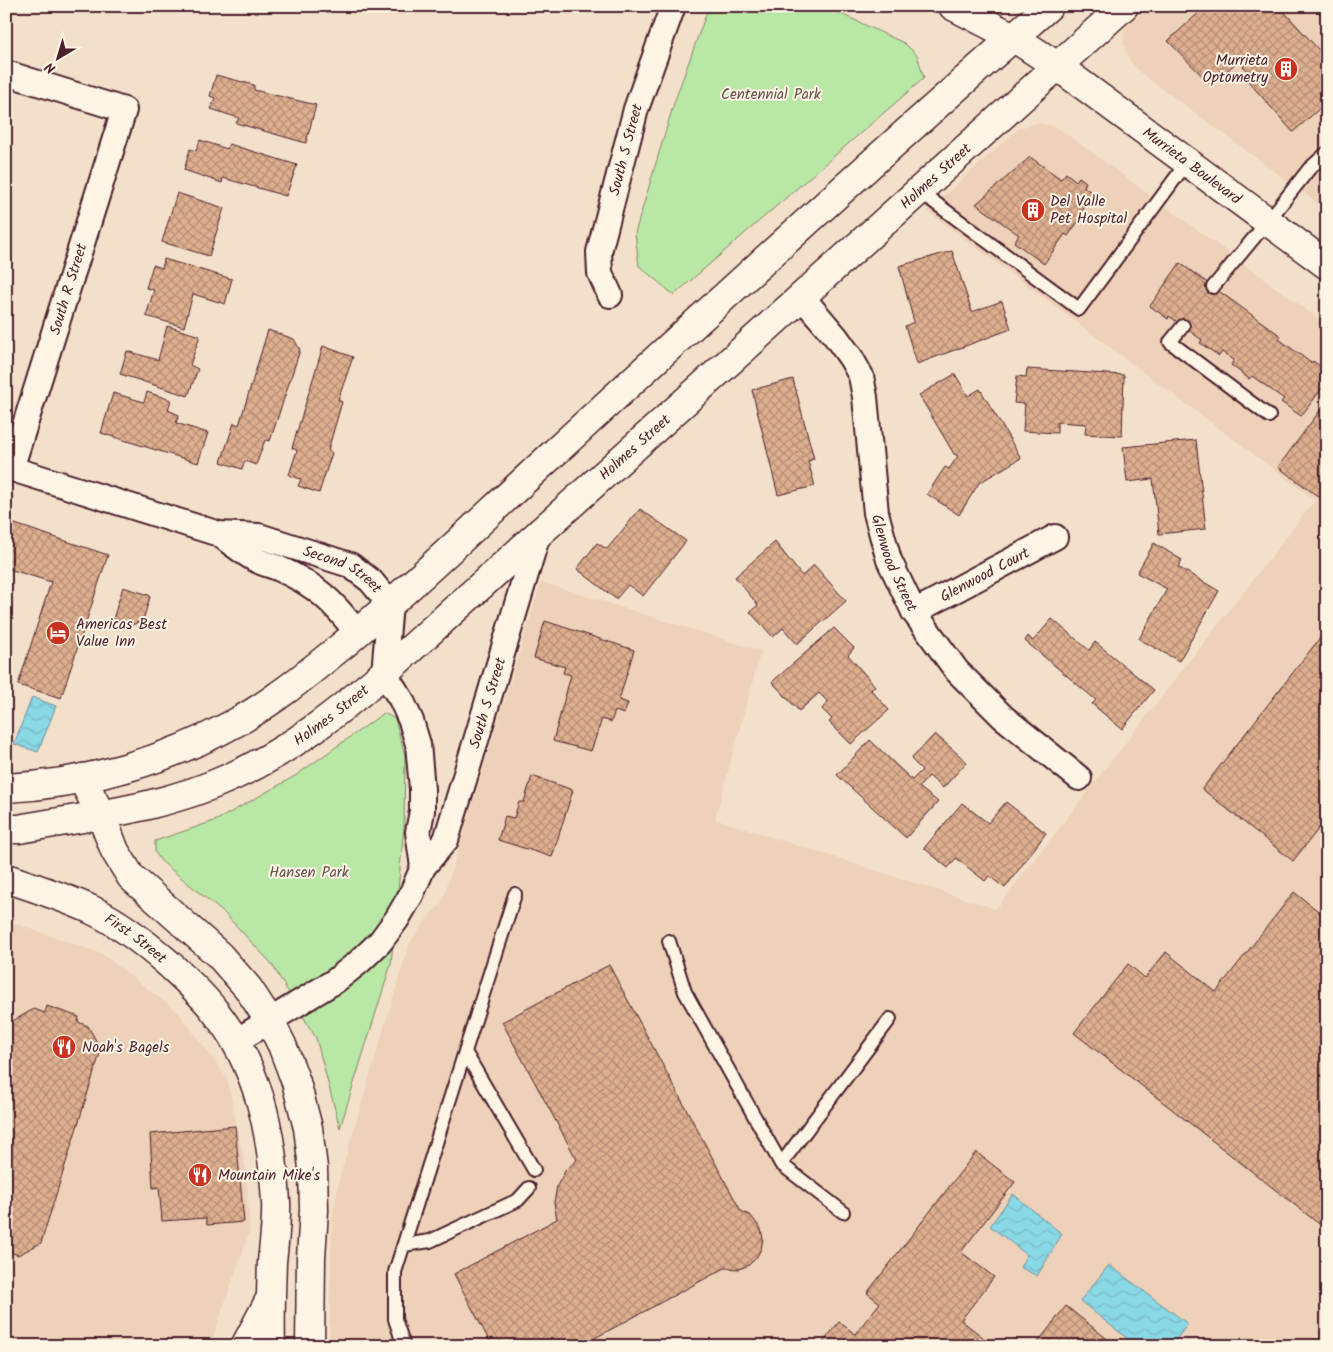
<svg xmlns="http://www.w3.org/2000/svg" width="1333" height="1352" font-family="Kalam,sans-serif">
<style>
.built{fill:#edd1b9}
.green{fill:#b9e7a6;stroke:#828368}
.water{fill:url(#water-waves);stroke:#708e9b}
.building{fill:url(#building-cross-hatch);stroke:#4a1f2b}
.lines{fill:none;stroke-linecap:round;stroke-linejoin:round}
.lane-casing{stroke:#4a1f2b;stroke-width:16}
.street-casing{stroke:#4a1f2b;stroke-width:28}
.secondary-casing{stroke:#4a1f2b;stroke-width:31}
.lane{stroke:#fcf5e5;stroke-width:12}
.street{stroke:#fcf5e5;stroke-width:24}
.secondary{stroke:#fcf5e5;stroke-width:28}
.labels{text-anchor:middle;stroke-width:4;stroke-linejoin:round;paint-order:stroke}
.poi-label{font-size:15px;fill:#4a1f2b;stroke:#fcf5e5;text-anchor:start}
.park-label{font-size:15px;fill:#66514a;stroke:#fcf5e5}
.street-label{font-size:15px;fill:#4a1f2b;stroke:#fcf5e5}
</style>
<defs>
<pattern id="water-waves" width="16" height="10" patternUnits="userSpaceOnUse" patternTransform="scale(1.25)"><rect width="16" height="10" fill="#89d8e5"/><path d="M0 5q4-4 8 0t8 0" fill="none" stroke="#78b9c5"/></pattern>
<pattern id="building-cross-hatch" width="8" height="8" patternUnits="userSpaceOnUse" patternTransform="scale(1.25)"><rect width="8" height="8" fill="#deaf8f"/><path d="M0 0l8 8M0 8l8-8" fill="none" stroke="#b68e75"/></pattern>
</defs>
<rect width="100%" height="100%" fill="#f3e0cb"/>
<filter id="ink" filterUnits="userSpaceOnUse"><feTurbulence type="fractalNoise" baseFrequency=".02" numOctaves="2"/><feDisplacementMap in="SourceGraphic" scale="10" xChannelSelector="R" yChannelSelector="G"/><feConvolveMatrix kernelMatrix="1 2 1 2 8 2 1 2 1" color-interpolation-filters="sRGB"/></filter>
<g filter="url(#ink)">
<path class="built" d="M 1139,6 L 1315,6 L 1327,20 L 1327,210 L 1141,73 L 1130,61 L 1123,44 L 1125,25 Z
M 1037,123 L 1057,127 L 1327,325 L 1327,1346 L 329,1346 L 332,1219 L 340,1176 L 409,944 L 432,912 L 441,905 L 541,582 L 761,651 L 715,819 L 996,909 L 1315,500 L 927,211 L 1019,128 Z
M 6,920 L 102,954 L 179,1013 L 227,1078 L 245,1165 L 250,1230 L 210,1346 L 6,1346 Z"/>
<path class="green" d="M 709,6 L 824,6 L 904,43 L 917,55 L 924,78 L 674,295 L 639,266 L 635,233 L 674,103 Z
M 384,713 L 395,719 L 405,756 L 404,827 L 391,964 L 340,1128 L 316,1038 L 271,963 L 225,914 L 161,861 L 155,852 L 155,841 L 217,820 L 295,776 Z"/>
<path class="water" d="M 32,697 L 56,706 L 38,752 L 14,744 Z
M 1013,1194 L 1062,1234 L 1037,1276 L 1020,1267 L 1027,1255 L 990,1226 Z
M 1109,1265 L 1188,1324 L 1171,1346 L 1137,1346 L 1080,1301 Z"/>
<path class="building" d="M 1206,6 L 1279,6 L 1327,59 L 1327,102 L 1293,132 L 1248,81 L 1253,76 L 1238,61 L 1211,85 L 1168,41 Z
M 216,75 L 254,85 L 254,90 L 316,105 L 306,143 L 236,123 L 239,118 L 211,109 L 215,98 L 210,96 Z
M 200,140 L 227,149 L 229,144 L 297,165 L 286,196 L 223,178 L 222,183 L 184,170 L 190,149 L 196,151 Z
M 1030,157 L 1061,179 L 1066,173 L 1076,181 L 1079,177 L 1086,182 L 1084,187 L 1094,194 L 1079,215 L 1082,216 L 1068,236 L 1065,234 L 1044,264 L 1014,242 L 1019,235 L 976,204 Z
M 177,193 L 224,208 L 209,256 L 162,242 Z
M 952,251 L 972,312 L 1002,301 L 1011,329 L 917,364 L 905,326 L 914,322 L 899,266 Z
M 164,259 L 232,279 L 225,304 L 193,294 L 184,327 L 146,316 L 154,290 L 146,288 L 153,265 L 162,268 Z
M 1180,263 L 1281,336 L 1279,339 L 1311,363 L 1313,361 L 1327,371 L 1327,382 L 1301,416 L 1281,402 L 1284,399 L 1252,376 L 1249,379 L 1231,365 L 1234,360 L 1222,352 L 1219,356 L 1200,343 L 1202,340 L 1169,316 L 1168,319 L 1150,306 Z
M 167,326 L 200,336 L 190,365 L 198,369 L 188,396 L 120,374 L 127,351 L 158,360 Z
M 268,330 L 294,339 L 300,350 L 270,441 L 265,440 L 256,465 L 245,461 L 242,469 L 221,462 L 234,423 L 239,425 Z
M 323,346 L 353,357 L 338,400 L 342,402 L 328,450 L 332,453 L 319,493 L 298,486 L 301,479 L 289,475 L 297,450 L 292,448 Z
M 1027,369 L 1124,375 L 1122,436 L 1085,434 L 1086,424 L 1057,422 L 1057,433 L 1023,431 L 1025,404 L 1014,403 L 1017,376 L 1026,377 Z
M 955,374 L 968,396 L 980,389 L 1021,458 L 979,483 L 959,515 L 927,494 L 945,467 L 949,469 L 958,456 L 954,454 L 919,395 Z
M 793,379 L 814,459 L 808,461 L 815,486 L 778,495 L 752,390 Z
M 147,392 L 171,400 L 168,410 L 179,415 L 176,423 L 208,433 L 198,463 L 101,433 L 113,393 L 144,402 Z
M 1327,401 L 1327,495 L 1323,492 L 1319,497 L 1278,467 Z
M 1196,440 L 1206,529 L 1159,534 L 1153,479 L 1127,482 L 1123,447 Z
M 640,509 L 686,541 L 643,596 L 628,585 L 616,599 L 577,569 L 597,543 L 607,549 Z
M 6,521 L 108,555 L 61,698 L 18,685 L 51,582 L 6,568 Z
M 775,542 L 802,576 L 814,565 L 846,601 L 797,644 L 783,628 L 773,637 L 750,612 L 758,605 L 735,577 Z
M 1154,543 L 1182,560 L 1178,567 L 1219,591 L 1179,661 L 1139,639 L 1167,589 L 1137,573 Z
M 123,587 L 149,595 L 150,597 L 143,620 L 132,625 L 113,619 Z
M 1052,619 L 1089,650 L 1095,642 L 1154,690 L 1122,729 L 1092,704 L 1096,700 L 1025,641 L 1028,636 L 1033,641 Z
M 545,621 L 634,650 L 619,700 L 628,703 L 624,714 L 615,711 L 611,722 L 602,719 L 591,751 L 553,741 L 571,675 L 563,673 L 565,667 L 534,658 Z
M 834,628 L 854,648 L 848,655 L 875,686 L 871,690 L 889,710 L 851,744 L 829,722 L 832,719 L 822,709 L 828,702 L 819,693 L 799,711 L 772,682 Z
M 1327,629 L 1327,818 L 1293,861 L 1202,789 Z
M 935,734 L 967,762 L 943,788 L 929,776 L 919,787 L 938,802 L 906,838 L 837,775 L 870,740 L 912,780 L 922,770 L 911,759 Z
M 532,776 L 573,790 L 552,857 L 498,840 L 505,816 L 514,818 L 519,802 L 524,802 Z
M 1006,802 L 1046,833 L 1005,888 L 989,876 L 985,881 L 956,858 L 948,868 L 924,848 L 962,803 L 988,823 Z
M 1294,892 L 1327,918 L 1327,1230 L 1074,1033 L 1128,964 L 1145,978 L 1166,952 L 1216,992 Z
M 609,965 L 741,1211 L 751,1216 L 761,1229 L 763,1239 L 761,1249 L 756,1258 L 749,1265 L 739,1269 L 725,1268 L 580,1346 L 492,1346 L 454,1274 L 557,1219 L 554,1203 L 557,1186 L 565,1171 L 577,1160 L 502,1022 Z
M 47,1006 L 79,1017 L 78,1022 L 88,1026 L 101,1050 L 41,1243 L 18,1255 L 8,1251 L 6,1255 L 6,1035 L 11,1022 L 34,1009 L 45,1013 Z
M 235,1126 L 244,1222 L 207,1225 L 206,1218 L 162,1221 L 159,1187 L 153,1188 L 150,1134 Z
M 976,1152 L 1015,1182 L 961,1252 L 994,1277 L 961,1320 L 994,1346 L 820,1346 L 839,1322 L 855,1334 L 880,1303 L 867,1293 Z
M 1066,1306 L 1116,1346 L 1035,1346 Z"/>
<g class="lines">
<g class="lane-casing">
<path id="lane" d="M 919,191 L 1079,309 L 1188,161
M 1213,287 L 1268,221 L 1309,169 L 1327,153
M 1183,326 L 1170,342 L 1269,416
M 669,941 L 685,992 L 781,1164 L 843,1212
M 465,1052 L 534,1170
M 781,1164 L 890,1019
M 404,1245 L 430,1241 L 518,1200 L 529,1188
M 404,1346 L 395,1319 L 395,1272 L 515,894"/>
</g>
<g class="street-casing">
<g id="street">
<path d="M 6,73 L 124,110 L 11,469"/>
<path id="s1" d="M 610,295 L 600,273 L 599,252 L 636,109 L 673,6"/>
<path id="s2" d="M 802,297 L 836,337 L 851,358 L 861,376 L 865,397 L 876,513 L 889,560 L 914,612 L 957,671 L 1003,717 L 1079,778"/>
<path id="s3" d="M 6,467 L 219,534 L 259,536 L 350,565 L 371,581 L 390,604 L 384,673 L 401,699 L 411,721 L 418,744 L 422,789 L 422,811 L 418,832 L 423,867"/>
<path d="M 219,534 C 230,542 240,550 251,557 C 260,563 271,565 280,569 C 316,585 334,602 357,633"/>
<path id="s4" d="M 914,612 L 1055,537"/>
<path id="s5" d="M 236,1041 L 335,981 L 359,962 L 380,942 L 397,919 L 411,895 L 423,867 L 446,840 L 539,531"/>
</g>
</g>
<g class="secondary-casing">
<g id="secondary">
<path id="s6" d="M 953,6 L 1013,37 L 1057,66 L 1327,265"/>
<path d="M 82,778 L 101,815 L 115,851 L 131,877 L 219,955 L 248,988 L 269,1020 L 282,1045 L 296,1082 L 308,1128 L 313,1168 L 314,1210 L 311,1258 L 310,1346"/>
<path d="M 6,788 C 85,784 166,761 235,723 C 274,702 308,673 343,645 C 411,588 475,526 540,466 C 708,311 877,156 1049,6"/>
<path id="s7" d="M 6,829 L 19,829 C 90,816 164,808 231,777 C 288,752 337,713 384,673 L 1124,6"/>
<path id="s8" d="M 6,878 C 35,888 64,897 92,910 C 120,923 145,943 169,964 C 185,979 201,993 214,1010 C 259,1066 272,1132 276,1202 C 277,1222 274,1242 272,1262 C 271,1290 270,1318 271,1346"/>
<path d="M 245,1346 L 269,1301"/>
</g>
</g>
<use href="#lane" class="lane"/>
<use href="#street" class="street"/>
<use href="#secondary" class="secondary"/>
</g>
</g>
<defs>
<g id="building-disc" transform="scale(1.25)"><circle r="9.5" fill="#c8321e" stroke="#fcf5e5"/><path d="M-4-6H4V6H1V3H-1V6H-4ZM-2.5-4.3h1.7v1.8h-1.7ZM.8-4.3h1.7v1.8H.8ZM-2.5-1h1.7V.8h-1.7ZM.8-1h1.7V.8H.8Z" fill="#fff"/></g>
<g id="hotel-disc" transform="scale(1.25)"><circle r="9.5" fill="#c8321e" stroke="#fcf5e5"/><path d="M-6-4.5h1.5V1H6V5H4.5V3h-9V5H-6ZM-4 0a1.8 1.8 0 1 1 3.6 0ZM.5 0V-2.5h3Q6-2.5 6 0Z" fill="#fff"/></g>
<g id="restaurant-disc" transform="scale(1.25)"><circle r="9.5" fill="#c8321e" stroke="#fcf5e5"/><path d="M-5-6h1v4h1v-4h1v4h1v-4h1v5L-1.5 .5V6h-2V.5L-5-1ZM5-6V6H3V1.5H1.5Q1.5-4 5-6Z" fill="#fff"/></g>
</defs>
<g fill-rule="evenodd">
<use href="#building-disc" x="1286" y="69"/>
<use href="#building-disc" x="1033" y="210"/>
<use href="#hotel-disc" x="58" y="633"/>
<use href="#restaurant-disc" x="64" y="1047"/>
<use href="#restaurant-disc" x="200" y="1175"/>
</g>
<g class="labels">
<g class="poi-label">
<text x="1268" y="65" text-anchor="end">Murrieta<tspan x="1268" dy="17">Optometry</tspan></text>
<text x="1050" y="206">Del Valle<tspan x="1050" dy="17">Pet Hospital</tspan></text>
<text x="76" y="629">Americas Best<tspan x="76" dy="17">Value Inn</tspan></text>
<text x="82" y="1052">Noah's Bagels</text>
<text x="218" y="1180">Mountain Mike's</text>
</g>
<g class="park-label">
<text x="771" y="99">Centennial Park</text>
<text x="309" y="877">Hansen Park</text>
</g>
<g class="street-label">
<text dy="5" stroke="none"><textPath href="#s1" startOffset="151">South S Street</textPath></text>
<text dy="5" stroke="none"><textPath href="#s6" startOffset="288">Murrieta Boulevard</textPath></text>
<text dy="5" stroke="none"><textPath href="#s7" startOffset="1160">Holmes Street</textPath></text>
<text transform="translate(68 289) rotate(-73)" y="5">South R Street</text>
<text dy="5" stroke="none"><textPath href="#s7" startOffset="755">Holmes Street</textPath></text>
<text dy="5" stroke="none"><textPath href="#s2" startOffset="290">Glenwood Street</textPath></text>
<text dy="5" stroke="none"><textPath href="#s3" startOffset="354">Second Street</textPath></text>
<text dy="5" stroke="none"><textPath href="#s4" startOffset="80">Glenwood Court</textPath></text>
<text dy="5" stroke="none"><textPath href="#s5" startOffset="441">South S Street</textPath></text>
<text dy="5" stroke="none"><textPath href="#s7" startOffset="350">Holmes Street</textPath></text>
<text dy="5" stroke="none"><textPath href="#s8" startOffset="144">First Street</textPath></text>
</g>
</g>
<rect width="1333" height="1352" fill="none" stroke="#fcf5e5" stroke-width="25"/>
<rect x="12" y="12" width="1308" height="1327" fill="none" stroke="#4a1f2b" stroke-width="2" filter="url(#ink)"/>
<g transform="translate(58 58) rotate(218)" stroke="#fcf5e5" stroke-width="4" paint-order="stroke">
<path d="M0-4L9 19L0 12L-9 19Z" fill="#4a1f2b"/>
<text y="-8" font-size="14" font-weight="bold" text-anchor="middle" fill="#4a1f2b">N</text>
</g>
</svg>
